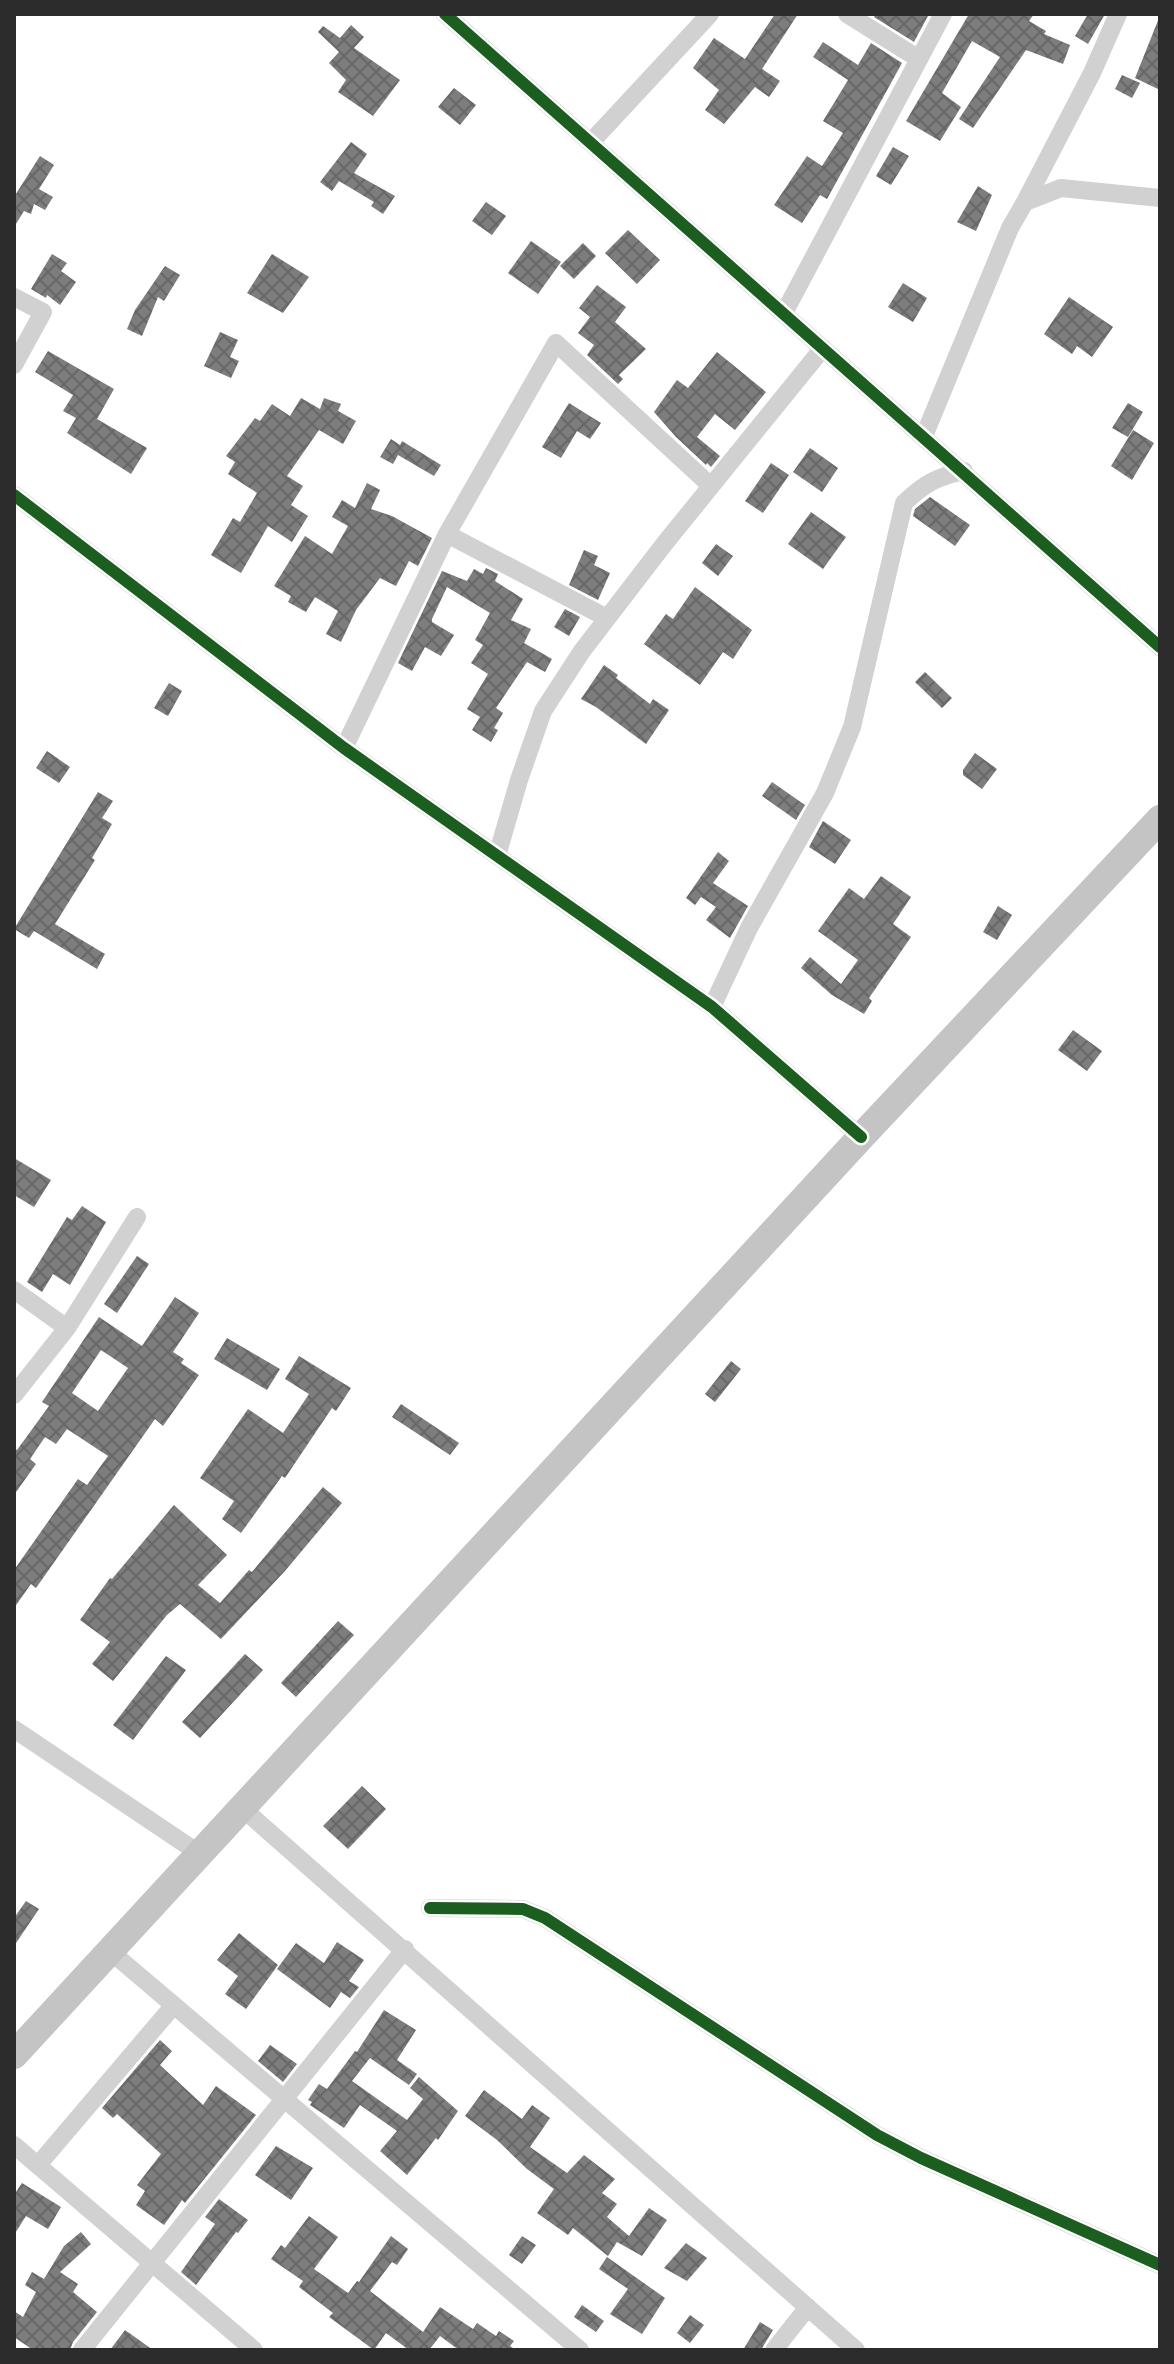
<svg xmlns="http://www.w3.org/2000/svg" width="1174" height="2364" font-family="Roboto,sans-serif">
<style>
.building{fill:url(#building-cross-hatch);fill-rule:evenodd}
.lines{fill:none;stroke-linecap:round;stroke-linejoin:round}
.minor{stroke:#d1d1d1;stroke-width:18}
.primary{stroke:#c4c4c4;stroke-width:28}
.cycleway-casing{stroke:#fff;stroke-width:17}
.cycleway{stroke:#1b5e20;stroke-width:12}
</style>
<defs>
<pattern id="building-cross-hatch" width="8" height="8" patternUnits="userSpaceOnUse" patternTransform="scale(2)"><rect width="8" height="8" fill="#7d7d7d"/><path d="M0 0l8 8M0 8l8-8" fill="none" stroke="#676767"/></pattern>
</defs>
<rect width="100%" height="100%" fill="#fff"/>
<path class="building" d="M 775,14 L 798,14 L 762,69 L 780,81 L 769,97 L 755,87 L 724,124 L 705,110 L 719,90 L 693,68 L 714,38 L 745,59 Z
M 876,14 L 929,14 L 914,42 L 874,17 Z
M 969,14 L 1034,14 L 1029,21 L 1046,31 L 1044,34 L 1070,45 L 1063,64 L 1026,50 L 973,128 L 959,119 L 1000,57 L 972,41 L 942,93 L 961,107 L 940,141 L 906,121 Z
M 1088,14 L 1105,14 L 1088,44 L 1075,36 Z
M 1159,18 L 1160,18 L 1160,90 L 1135,78 Z
M 351,25 L 364,37 L 354,48 L 400,80 L 373,116 L 338,92 L 346,80 L 329,63 L 339,52 L 318,32 L 323,26 L 340,38 Z
M 823,42 L 858,65 L 871,43 L 902,63 L 827,199 L 820,195 L 802,223 L 774,205 L 807,156 L 822,166 L 843,133 L 823,121 L 848,80 L 813,57 Z
M 1122,75 L 1140,83 L 1132,98 L 1115,89 Z
M 454,88 L 476,105 L 460,125 L 438,107 Z
M 351,142 L 367,154 L 354,173 L 395,196 L 383,214 L 371,206 L 374,202 L 339,181 L 332,191 L 320,182 Z
M 893,147 L 909,156 L 891,185 L 876,176 Z
M 40,156 L 54,165 L 39,189 L 53,197 L 45,210 L 34,204 L 31,214 L 24,211 L 14,227 L 14,197 Z
M 978,186 L 992,195 L 976,231 L 957,222 Z
M 486,202 L 506,216 L 492,235 L 472,221 Z
M 628,230 L 660,260 L 637,284 L 605,253 Z
M 531,241 L 561,262 L 538,294 L 508,273 Z
M 583,243 L 596,256 L 574,279 L 560,266 Z
M 52,254 L 67,263 L 61,271 L 76,282 L 60,305 L 47,295 L 46,298 L 31,289 Z
M 272,254 L 309,277 L 283,313 L 247,293 Z
M 165,266 L 180,275 L 164,301 L 158,297 L 142,336 L 127,329 L 135,310 Z
M 903,283 L 927,298 L 913,322 L 888,307 Z
M 597,285 L 626,307 L 615,322 L 646,349 L 619,375 L 623,379 L 618,384 L 587,355 L 594,345 L 578,333 L 590,317 L 579,308 Z
M 1069,297 L 1113,327 L 1092,357 L 1077,346 L 1072,354 L 1044,334 Z
M 220,332 L 238,340 L 230,357 L 239,361 L 231,378 L 204,366 Z
M 48,351 L 114,389 L 97,419 L 147,448 L 131,474 L 67,433 L 76,418 L 63,411 L 73,395 L 35,372 Z
M 717,352 L 766,392 L 735,430 L 715,414 L 697,437 L 720,456 L 711,467 L 707,463 L 706,465 L 676,437 L 654,412 L 677,380 L 688,388 Z
M 301,398 L 320,409 L 324,398 L 341,404 L 338,411 L 356,421 L 343,444 L 319,430 L 287,476 L 303,486 L 291,505 L 308,516 L 292,542 L 268,526 L 241,573 L 211,555 L 233,518 L 240,522 L 257,493 L 228,474 L 235,462 L 226,456 L 255,418 L 260,421 L 272,404 L 290,416 Z
M 569,403 L 601,423 L 590,439 L 577,431 L 561,458 L 542,447 Z
M 1128,403 L 1143,412 L 1128,437 L 1112,428 Z
M 1133,430 L 1154,443 L 1132,480 L 1111,466 Z
M 391,439 L 400,445 L 402,441 L 441,465 L 434,476 L 398,455 L 393,464 L 380,457 Z
M 810,448 L 838,468 L 822,492 L 793,472 Z
M 771,463 L 789,475 L 763,513 L 745,501 Z
M 367,483 L 380,490 L 371,509 L 392,516 L 432,538 L 418,566 L 409,561 L 396,586 L 380,578 L 356,610 L 341,642 L 326,634 L 338,611 L 315,597 L 306,612 L 288,602 L 291,596 L 274,586 L 305,536 L 332,554 L 348,526 L 332,517 L 342,500 L 355,508 Z
M 930,497 L 970,525 L 955,546 L 913,516 L 915,509 Z
M 811,512 L 846,537 L 823,569 L 788,544 Z
M 716,544 L 733,556 L 718,576 L 702,563 Z
M 584,550 L 598,556 L 594,565 L 610,573 L 598,600 L 569,585 Z
M 486,568 L 498,574 L 495,581 L 523,599 L 511,620 L 531,629 L 524,643 L 552,659 L 545,672 L 527,662 L 496,708 L 503,713 L 494,728 L 498,730 L 491,742 L 472,730 L 480,717 L 467,709 L 488,674 L 471,663 L 483,645 L 475,640 L 490,613 L 447,587 L 432,619 L 432,622 L 454,635 L 441,656 L 425,647 L 412,671 L 398,663 L 442,571 L 467,581 L 474,569 L 483,574 Z
M 695,587 L 752,630 L 733,659 L 723,652 L 700,685 L 644,644 L 666,614 L 673,619 Z
M 565,609 L 580,617 L 569,636 L 554,627 Z
M 604,665 L 618,675 L 616,678 L 650,704 L 653,699 L 669,710 L 646,744 L 596,707 L 581,699 Z
M 925,672 L 952,698 L 942,708 L 915,682 Z
M 169,683 L 182,691 L 168,716 L 154,708 Z
M 47,751 L 70,767 L 59,783 L 36,768 Z
M 975,753 L 997,769 L 982,789 L 963,775 L 963,770 Z
M 772,782 L 805,805 L 796,820 L 762,796 Z
M 98,792 L 113,801 L 102,818 L 112,824 L 92,858 L 95,860 L 55,924 L 105,954 L 97,969 L 34,931 L 29,938 L 14,929 Z
M 823,821 L 851,840 L 835,864 L 809,847 Z
M 718,852 L 729,861 L 713,883 L 748,906 L 730,938 L 706,920 L 716,907 L 701,897 L 695,905 L 686,898 Z
M 881,876 L 911,897 L 893,924 L 911,937 L 869,998 L 872,1001 L 864,1014 L 832,995 L 801,968 L 810,957 L 841,984 L 858,960 L 818,931 L 849,888 L 864,899 Z
M 998,906 L 1012,915 L 997,940 L 983,932 Z
M 1073,1030 L 1102,1051 L 1087,1071 L 1058,1050 Z
M 14,1158 L 51,1180 L 34,1207 L 14,1195 Z
M 82,1206 L 106,1222 L 70,1285 L 53,1274 L 42,1292 L 27,1282 L 67,1217 L 72,1220 Z
M 137,1256 L 149,1264 L 117,1313 L 104,1304 Z
M 175,1297 L 199,1313 L 173,1352 L 184,1359 L 181,1363 L 199,1375 L 163,1426 L 155,1419 L 36,1588 L 31,1584 L 14,1608 L 14,1570 L 78,1479 L 87,1485 L 108,1456 L 67,1429 L 56,1444 L 45,1437 L 30,1459 L 36,1464 L 14,1495 L 14,1448 L 17,1450 L 49,1406 L 42,1402 L 99,1317 L 142,1346 ZM 101,1350 L 128,1368 L 98,1411 L 72,1393 Z
M 227,1338 L 280,1369 L 267,1390 L 214,1359 Z
M 299,1356 L 351,1388 L 336,1411 L 332,1408 L 285,1478 L 282,1476 L 241,1533 L 222,1519 L 234,1501 L 200,1478 L 248,1409 L 283,1433 L 309,1394 L 285,1379 Z
M 731,1361 L 741,1369 L 715,1402 L 705,1394 Z
M 401,1404 L 459,1443 L 450,1455 L 392,1417 Z
M 323,1487 L 342,1503 L 285,1571 L 221,1639 L 180,1604 L 167,1615 L 113,1681 L 92,1664 L 110,1642 L 80,1620 L 110,1578 L 112,1579 L 174,1505 L 227,1555 L 198,1585 L 220,1603 L 249,1570 L 252,1572 Z
M 338,1621 L 354,1635 L 296,1697 L 281,1683 Z
M 245,1654 L 263,1670 L 200,1738 L 182,1722 Z
M 166,1656 L 186,1670 L 133,1740 L 113,1725 Z
M 362,1786 L 386,1809 L 348,1849 L 323,1826 Z
M 26,1901 L 39,1909 L 14,1946 L 14,1918 Z
M 239,1933 L 278,1965 L 246,2009 L 225,1994 L 238,1976 L 217,1960 Z
M 337,1942 L 364,1960 L 349,1981 L 359,1987 L 350,1998 L 341,1992 L 330,2008 L 277,1969 L 296,1943 L 324,1963 Z
M 384,2010 L 416,2030 L 397,2060 L 417,2074 L 409,2085 L 370,2058 L 352,2081 L 407,2120 L 423,2099 L 410,2088 L 419,2077 L 458,2111 L 438,2140 L 436,2138 L 407,2175 L 380,2151 L 397,2131 L 360,2105 L 344,2128 L 310,2105 L 312,2102 L 308,2100 L 319,2084 L 327,2089 L 355,2051 L 357,2052 Z
M 160,2040 L 172,2051 L 160,2065 L 203,2105 L 216,2086 L 256,2115 L 185,2203 L 182,2200 L 164,2225 L 136,2205 L 145,2191 L 137,2185 L 161,2154 L 117,2114 L 113,2118 L 102,2108 Z
M 270,2045 L 297,2064 L 283,2082 L 258,2061 Z
M 484,2090 L 522,2119 L 532,2105 L 550,2118 L 530,2147 L 567,2173 L 584,2155 L 615,2179 L 602,2193 L 617,2204 L 607,2217 L 629,2236 L 649,2208 L 667,2220 L 642,2256 L 617,2242 L 608,2256 L 573,2228 L 568,2235 L 537,2213 L 554,2189 L 527,2169 L 497,2140 L 465,2116 Z
M 276,2146 L 313,2168 L 291,2200 L 255,2175 Z
M 22,2183 L 61,2207 L 48,2229 L 26,2216 L 14,2235 L 14,2195 Z
M 219,2199 L 248,2220 L 238,2233 L 236,2232 L 196,2285 L 181,2272 L 215,2224 L 205,2217 Z
M 309,2216 L 338,2237 L 314,2269 L 348,2293 L 357,2281 L 359,2282 L 391,2236 L 408,2249 L 397,2265 L 392,2262 L 370,2291 L 423,2332 L 440,2307 L 473,2329 L 477,2323 L 496,2336 L 499,2331 L 514,2341 L 510,2346 L 516,2350 L 459,2350 L 440,2336 L 429,2350 L 409,2350 L 386,2333 L 374,2350 L 329,2317 L 333,2313 L 299,2287 L 303,2281 L 271,2259 L 281,2245 L 285,2248 Z
M 81,2232 L 91,2244 L 60,2272 L 78,2284 L 73,2292 L 97,2312 L 73,2342 L 70,2350 L 33,2350 L 14,2337 L 14,2311 L 23,2317 L 36,2292 L 25,2285 L 32,2272 L 44,2279 L 64,2246 Z
M 522,2236 L 536,2245 L 522,2264 L 509,2255 Z
M 686,2243 L 707,2258 L 687,2281 L 664,2268 Z
M 607,2257 L 665,2298 L 642,2334 L 610,2314 L 628,2289 L 599,2269 Z
M 582,2305 L 604,2321 L 596,2332 L 574,2317 Z
M 690,2315 L 704,2325 L 690,2343 L 677,2333 Z
M 760,2322 L 773,2330 L 761,2350 L 743,2350 Z
M 125,2330 L 153,2350 L 110,2350 Z"/>
<g class="lines">
<path class="minor" d="M 445,14 L 1160,647
M 847,14 L 919,59
M 591,142 L 710,14
M 1025,202 L 1092,73 L 1118,14
M 14,297 L 43,312 L 14,365
M 784,313 L 943,14
M 924,436 L 1010,228 L 1025,202 L 1061,188 L 1160,198
M 14,495 L 344,748 L 712,1007 L 861,1137
M 447,534 L 607,618
M 344,748 L 447,534 L 556,343 L 711,486
M 497,856 L 519,780 L 543,711 L 582,651 L 665,543 L 823,348
M 712,1007 L 749,928 L 825,793 L 852,727 L 904,503 C 924,484 936,477 964,471
M 14,1290 L 67,1328
M 14,1395 L 67,1328 L 137,1217
M 14,1729 L 200,1854
M 241,1807 L 856,2350
M 430,1908 L 523,1909 L 545,1918 L 877,2135 L 921,2158 L 1160,2265
M 110,1951 L 580,2350
M 14,2145 L 254,2350
M 38,2165 L 174,2005
M 82,2350 L 405,1949
M 774,2350 L 808,2307"/>
<path class="primary" d="M 14,2055 L 861,1137 L 1160,819"/>
<g class="cycleway-casing">
<path id="cycleway" d="M 445,14 L 1160,647
M 14,495 L 344,748 L 712,1007 L 861,1137
M 430,1908 L 523,1909 L 545,1918 L 877,2135 L 921,2158 L 1160,2265"/>
</g>
<use href="#cycleway" class="cycleway"/>
</g>
<rect width="1174" height="2364" fill="none" stroke="#2c2c2c" stroke-width="32"/>
</svg>
